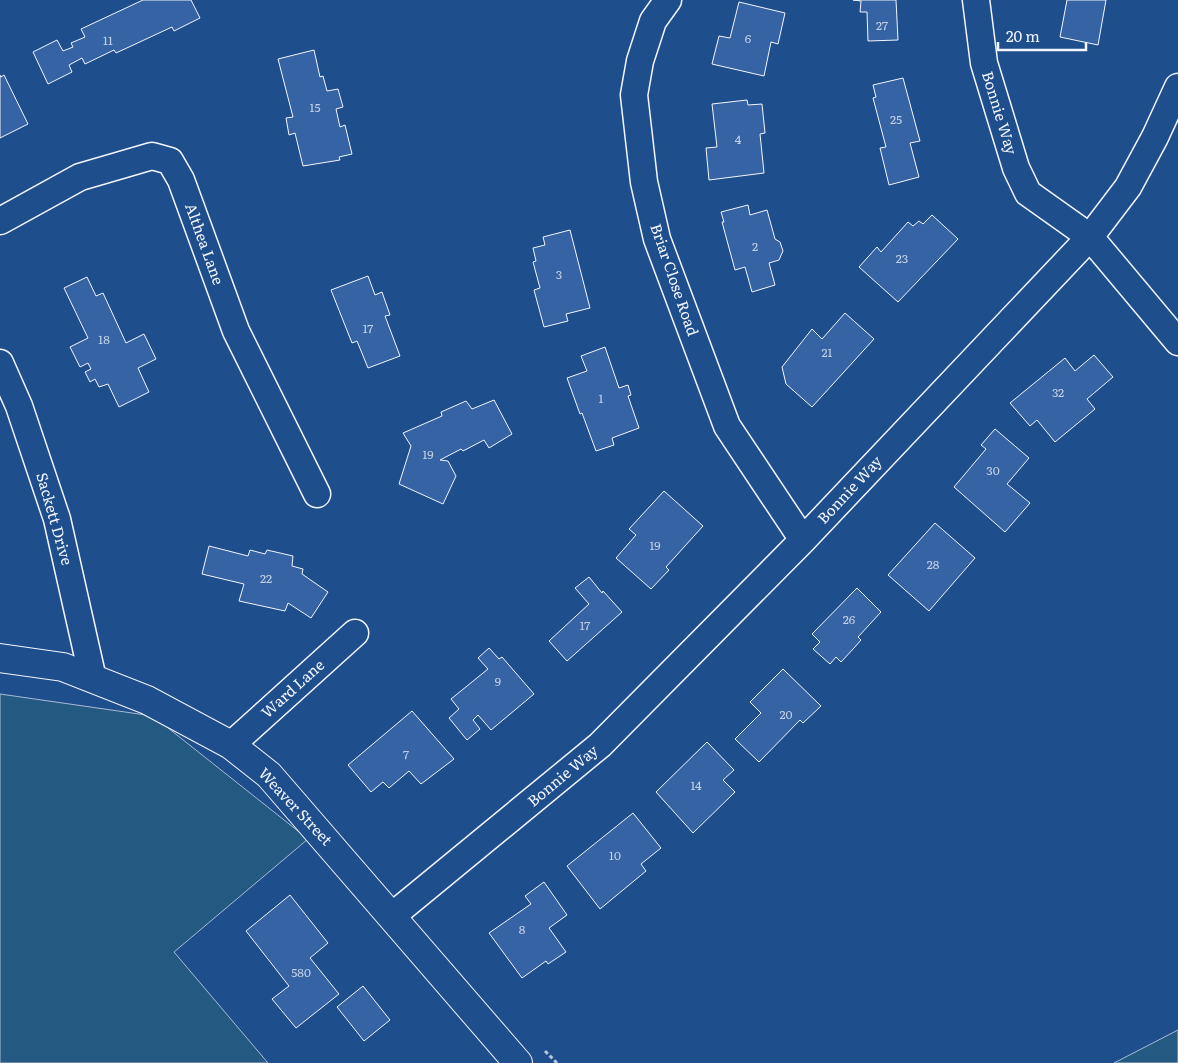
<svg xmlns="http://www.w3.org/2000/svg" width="1178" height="1063" font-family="Literata,serif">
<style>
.green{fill:#245a82;stroke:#a8bbd7}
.building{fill:#3563a3;stroke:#f2f6ff}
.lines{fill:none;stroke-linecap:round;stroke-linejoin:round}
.minor-casing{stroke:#f2f6ff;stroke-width:29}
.secondary-casing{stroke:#f2f6ff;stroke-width:30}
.path{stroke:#b3c4dc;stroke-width:3;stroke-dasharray:4 2.5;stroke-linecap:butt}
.minor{stroke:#1f4e8c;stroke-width:26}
.secondary{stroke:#1f4e8c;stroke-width:28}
.labels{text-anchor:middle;stroke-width:4;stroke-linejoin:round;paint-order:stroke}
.number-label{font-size:12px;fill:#c3d1e8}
.street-label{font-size:15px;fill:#f2f6ff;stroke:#1f4e8c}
</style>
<rect width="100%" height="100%" fill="#1f4e8c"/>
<path class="green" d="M 0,694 L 153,716 L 308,839 L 174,952 L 268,1063 L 0,1063 Z
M 1178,1030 L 1178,1063 L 1114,1063 Z"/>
<path class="building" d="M 143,0 L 191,0 L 200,18 L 174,31 L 172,27 L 116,53 L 114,50 L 85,64 L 82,58 L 69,65 L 72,72 L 48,84 L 33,52 L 57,40 L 63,51 L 73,47 L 71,43 L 85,37 L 81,29 Z
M 853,0 L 896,0 L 898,40 L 868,41 L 867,12 L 860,12 L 861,1 Z
M 1067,0 L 1106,0 L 1098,45 L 1060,37 Z
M 739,2 L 785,13 L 778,44 L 771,42 L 764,76 L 712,64 L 719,36 L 730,38 Z
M 314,50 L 320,77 L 323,76 L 327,91 L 338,89 L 343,107 L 336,109 L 340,127 L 345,125 L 352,154 L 339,157 L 340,160 L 303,166 L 295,133 L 289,135 L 286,118 L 293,117 L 278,59 Z
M 0,75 L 1,77 L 4,75 L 28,124 L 0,138 Z
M 903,78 L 920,141 L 910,143 L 919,177 L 889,185 L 880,148 L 886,147 L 873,98 L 876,97 L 873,85 Z
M 747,100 L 748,105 L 762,104 L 765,133 L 760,134 L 764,173 L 709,180 L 706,148 L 717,147 L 712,104 Z
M 748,205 L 750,215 L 767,210 L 775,239 L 780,242 L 783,251 L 779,260 L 769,263 L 775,285 L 752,292 L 745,267 L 735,270 L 722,222 L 724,222 L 721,212 Z
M 932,215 L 958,239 L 898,302 L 859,267 L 877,247 L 881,252 L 908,222 L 913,226 L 919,221 L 923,224 Z
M 570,230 L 590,308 L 566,314 L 568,321 L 544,327 L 534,290 L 540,288 L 533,262 L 536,261 L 533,248 L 545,245 L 543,237 Z
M 368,276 L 375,295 L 382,292 L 390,315 L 385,316 L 400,356 L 368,368 L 357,341 L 352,343 L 331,290 Z
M 87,277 L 96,296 L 103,293 L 126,343 L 144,334 L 156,359 L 138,368 L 149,392 L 119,407 L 108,384 L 99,387 L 95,379 L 90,382 L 85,372 L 91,369 L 88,363 L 80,367 L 70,347 L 88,338 L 64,288 Z
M 845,313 L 874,339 L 812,407 L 786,384 L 782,367 L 812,329 L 822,339 Z
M 605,347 L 619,388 L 628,385 L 631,395 L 628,396 L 639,428 L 612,438 L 614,445 L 596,451 L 582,413 L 580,414 L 567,378 L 587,371 L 581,356 Z
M 1094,355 L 1113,377 L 1087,399 L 1095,409 L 1055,442 L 1037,420 L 1030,426 L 1010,403 L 1065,358 L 1075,371 Z
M 494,400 L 512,434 L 489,448 L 484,440 L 463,451 L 461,449 L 440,460 L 448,461 L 456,476 L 443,504 L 399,484 L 411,446 L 403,433 L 442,416 L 441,412 L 466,401 L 472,409 Z
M 995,429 L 1029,458 L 1007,484 L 1030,503 L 1005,532 L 954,487 L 986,449 L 981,445 Z
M 664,491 L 703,526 L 666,567 L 669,570 L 651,589 L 616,558 L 636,535 L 629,529 Z
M 935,523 L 975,558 L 929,611 L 888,575 Z
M 209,546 L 248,556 L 250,550 L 265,554 L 267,550 L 293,556 L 292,566 L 303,569 L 302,574 L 328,592 L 311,618 L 288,603 L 285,611 L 239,601 L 244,584 L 202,574 Z
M 589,577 L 602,593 L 603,591 L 622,612 L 567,661 L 549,641 L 589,604 L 575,588 Z
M 857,588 L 881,612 L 858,637 L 861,640 L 854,648 L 841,662 L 836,657 L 830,664 L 813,649 L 820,642 L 812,634 Z
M 489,648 L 499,659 L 502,657 L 534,694 L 491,730 L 478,715 L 473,720 L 480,729 L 467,740 L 449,718 L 459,709 L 451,699 L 488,669 L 478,658 Z
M 783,669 L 821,706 L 803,723 L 800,720 L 759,762 L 735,739 L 761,713 L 750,702 Z
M 412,711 L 454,759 L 421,784 L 409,771 L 389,788 L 383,782 L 371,792 L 348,765 Z
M 707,742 L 734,770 L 723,780 L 735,792 L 693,833 L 656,792 Z
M 633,813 L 661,848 L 641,864 L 646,871 L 600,909 L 567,866 Z
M 544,882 L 567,915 L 549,928 L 566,952 L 548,964 L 546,961 L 522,978 L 489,933 L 531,904 L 525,896 Z
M 290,895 L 328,943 L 310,958 L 339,994 L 296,1028 L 272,999 L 289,986 L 246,931 Z
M 363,986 L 390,1020 L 364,1041 L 337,1007 Z"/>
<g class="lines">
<g class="minor-casing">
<path id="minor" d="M 668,0 L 653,21 L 640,61 L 634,95 L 644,182 L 657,239 L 727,426 L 803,540
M 976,0 L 984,63 L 1016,168 L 1028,193 L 1090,237 L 1178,342
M 0,221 L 80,177 L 152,156 L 170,161 L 181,180 L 236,331 L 317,494
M 0,363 L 19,406 L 57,519 L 93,679
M 231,745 L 355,633
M 392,916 L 600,745 L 803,540 L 1090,237 L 1128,187 L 1155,137 L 1178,87"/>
</g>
<g class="secondary-casing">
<path id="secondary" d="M 0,658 L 63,667 L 147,700 L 231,745 L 269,775 L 518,1063"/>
</g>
<path class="path" d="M 545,1051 L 557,1063"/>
<use href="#minor" class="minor"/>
<use href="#secondary" class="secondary"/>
</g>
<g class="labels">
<g class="number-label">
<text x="882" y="30">27</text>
<text x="748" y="43">6</text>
<text x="108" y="45">11</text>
<text x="315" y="112">15</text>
<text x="896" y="124">25</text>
<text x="738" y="144">4</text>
<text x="755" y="251">2</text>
<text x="902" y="263">23</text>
<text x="559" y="279">3</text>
<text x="368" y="333">17</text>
<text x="104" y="344">18</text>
<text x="827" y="357">21</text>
<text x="1058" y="397">32</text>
<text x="601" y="403">1</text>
<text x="428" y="459">19</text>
<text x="993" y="475">30</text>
<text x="655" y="550">19</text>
<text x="933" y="569">28</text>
<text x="266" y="583">22</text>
<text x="849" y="624">26</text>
<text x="585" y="630">17</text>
<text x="498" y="686">9</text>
<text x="786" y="719">20</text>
<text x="406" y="759">7</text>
<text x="696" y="790">14</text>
<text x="615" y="860">10</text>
<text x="522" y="934">8</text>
<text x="301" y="977">580</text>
</g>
<g class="street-label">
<text transform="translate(999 113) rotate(73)" y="5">Bonnie Way</text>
<text transform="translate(204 244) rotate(70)" y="5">Althea Lane</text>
<text transform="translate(674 280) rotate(71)" y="5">Briar Close Road</text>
<text transform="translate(850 490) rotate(-47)" y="5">Bonnie Way</text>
<text transform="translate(54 519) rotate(74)" y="5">Sackett Drive</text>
<text transform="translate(293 689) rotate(-42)" y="5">Ward Lane</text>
<text transform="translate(563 776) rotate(-40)" y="5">Bonnie Way</text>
<text transform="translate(295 807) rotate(47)" y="5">Weaver Street</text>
</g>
</g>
<path d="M998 42v8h88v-8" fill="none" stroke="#f2f6ff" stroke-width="2.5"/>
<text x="1006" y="42" font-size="15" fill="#f2f6ff" stroke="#1f4e8c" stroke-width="4" paint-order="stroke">20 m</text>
</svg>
